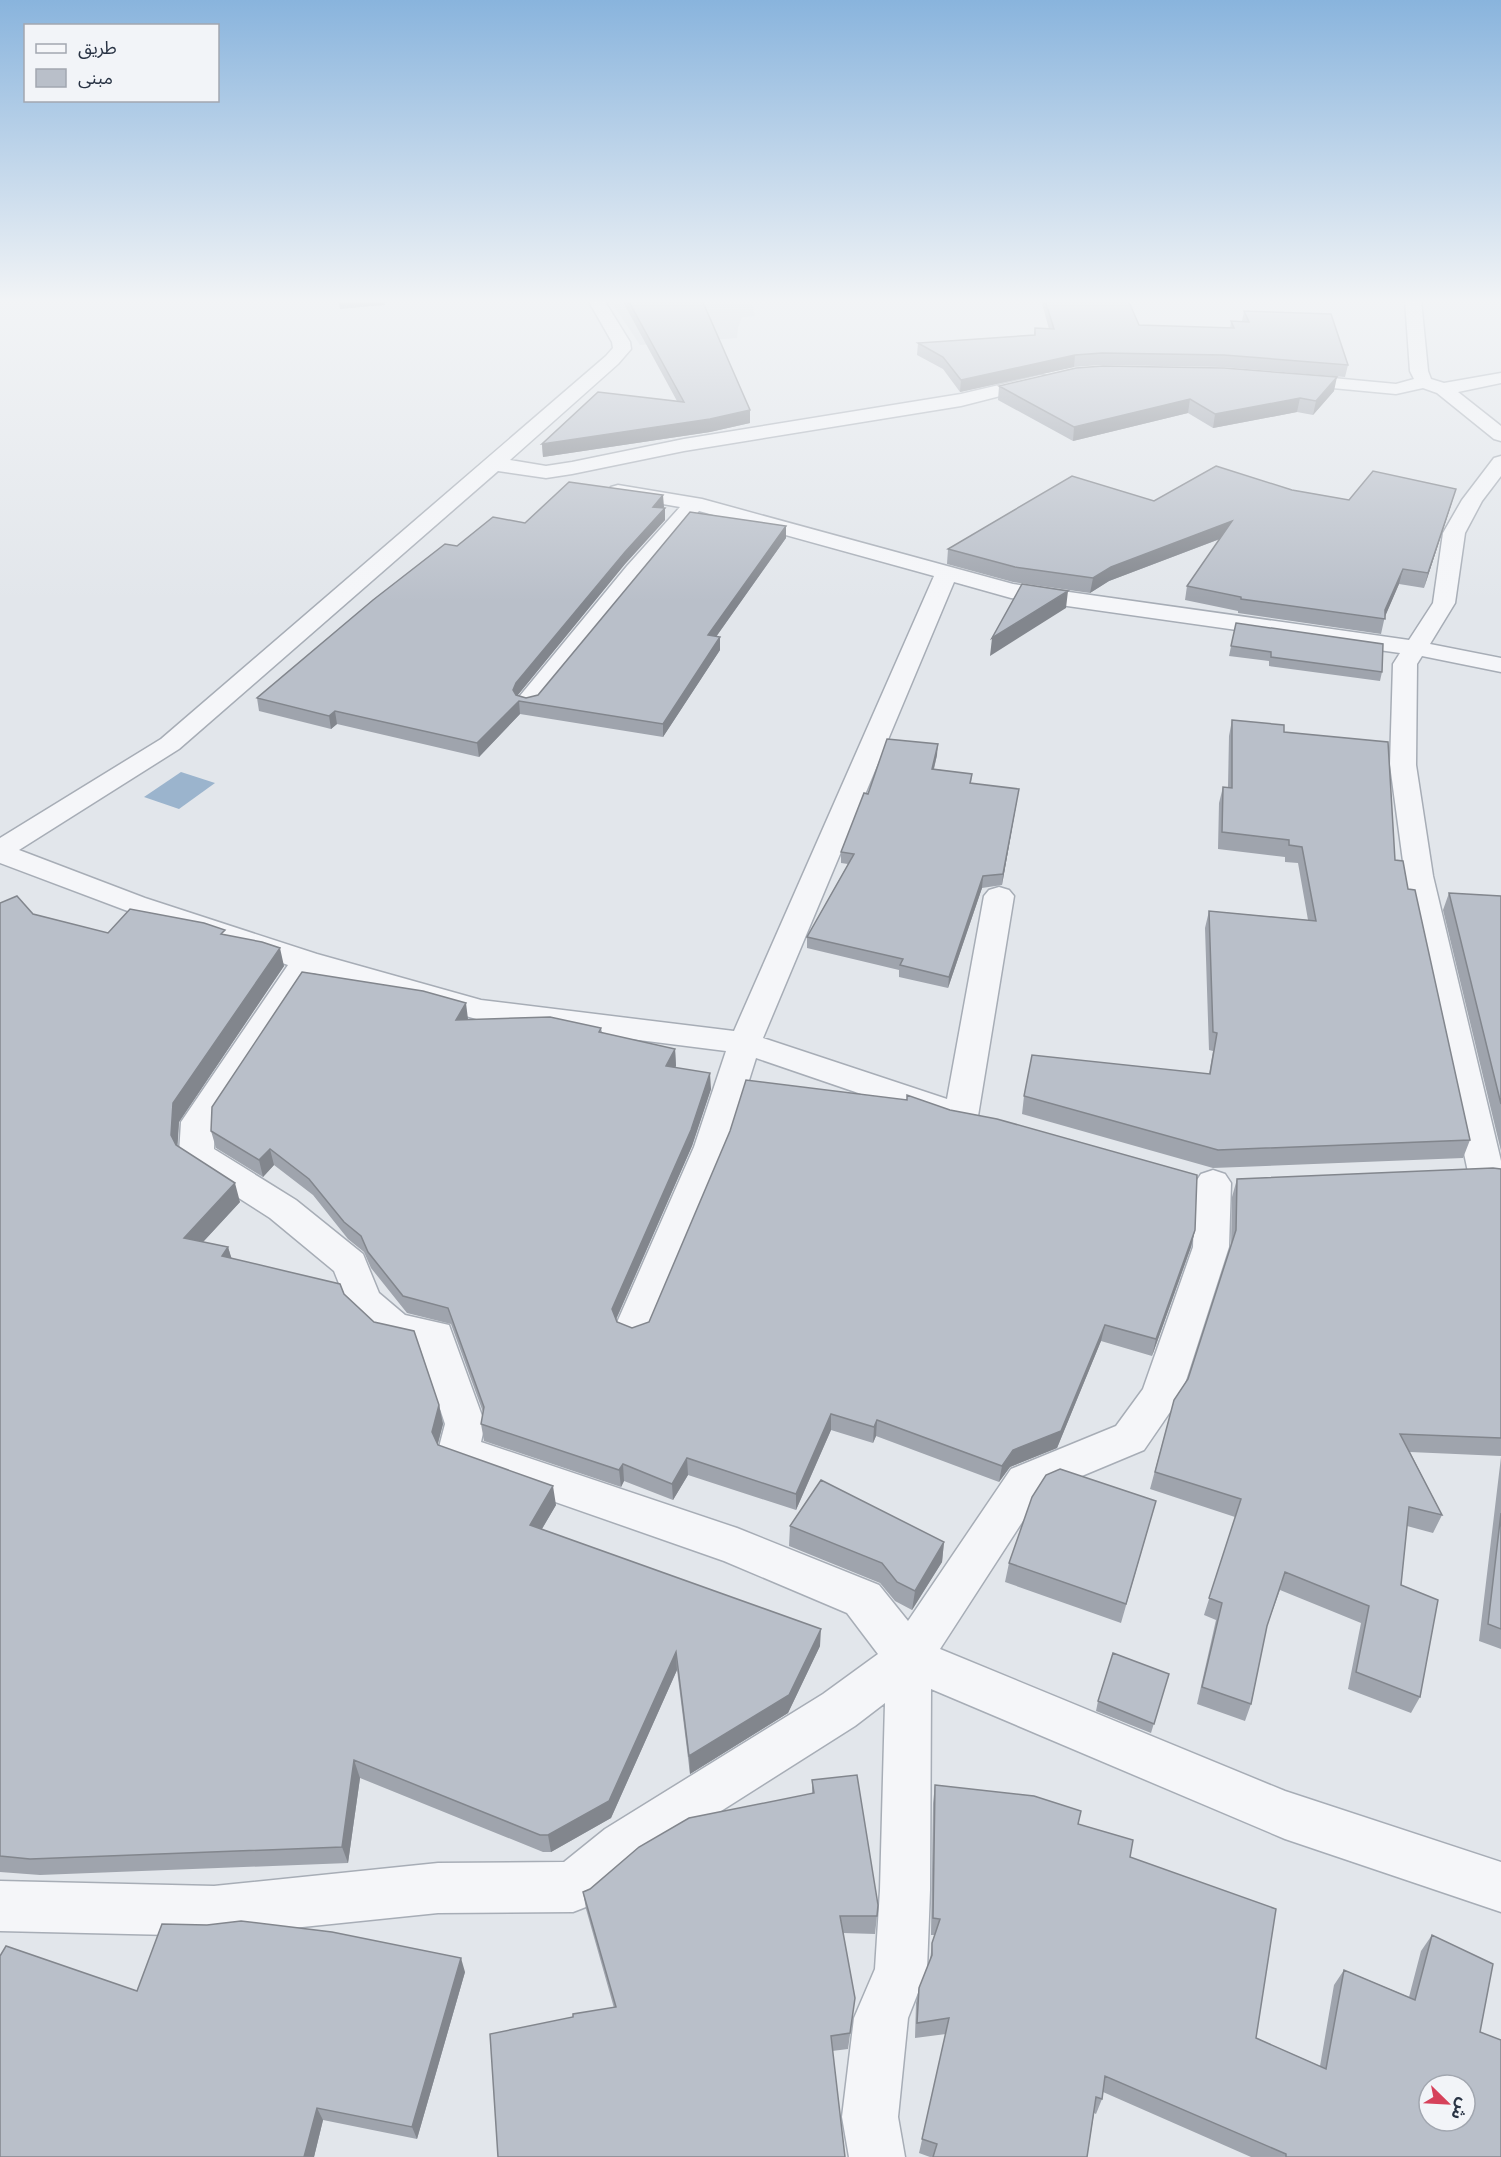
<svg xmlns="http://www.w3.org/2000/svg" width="1501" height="2157" font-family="Montserrat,'Noto Sans Arabic',sans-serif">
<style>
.built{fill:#d0d5dd}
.water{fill:#9bb4cd}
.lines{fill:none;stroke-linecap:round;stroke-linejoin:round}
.minor-casing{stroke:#a7adb6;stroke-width:3}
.minor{fill:#f5f6f9;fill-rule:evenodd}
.wall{fill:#9fa4ad}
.shaded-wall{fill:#82868d}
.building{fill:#b9bfc9;stroke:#82868d;stroke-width:1.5;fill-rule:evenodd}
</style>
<rect width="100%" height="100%" fill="#e2e6eb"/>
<path class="built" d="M 610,300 L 712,300 L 752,305 L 755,316 L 742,317 L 738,328 L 737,338 L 640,345 Z"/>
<path class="water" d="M 181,772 L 215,783 L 179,809 L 144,797 Z"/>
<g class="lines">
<g class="minor-casing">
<path id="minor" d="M 588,300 L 604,300 L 630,342 L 631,349 L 618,364 L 510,460 L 546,466 L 572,462 L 684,439 L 961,394 L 1041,375 L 1047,376 L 1050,380 L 1047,384 L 961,406 L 684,451 L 572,474 L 546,478 L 498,471 L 179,749 L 19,850 L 145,898 L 317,954 L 481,1000 L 734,1031 L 934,576 L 699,511 L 643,576 L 537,707 L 528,709 L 519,707 L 516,702 L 519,697 L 627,566 L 680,507 L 611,495 L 608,491 L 611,487 L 618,485 L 702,499 L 1013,584 L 1409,640 L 1433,603 L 1443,533 L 1462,500 L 1494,458 L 1501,456 L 1501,476 L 1482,501 L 1465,533 L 1455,603 L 1430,644 L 1501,658 L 1501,672 L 1422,656 L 1417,664 L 1416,765 L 1433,876 L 1501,1161 L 1501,1186 L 1474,1181 L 1468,1172 L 1405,876 L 1390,765 L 1393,664 L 1400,653 L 1011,598 L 954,582 L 763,1038 L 947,1099 L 984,896 L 989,890 L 999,887 L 1009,890 L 1014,896 L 978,1116 L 973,1124 L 961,1128 L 949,1124 L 756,1058 L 728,1147 L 653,1327 L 648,1338 L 634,1342 L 620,1338 L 615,1327 L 694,1147 L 726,1051 L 480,1020 L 313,973 L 215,1123 L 214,1149 L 296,1200 L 363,1254 L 379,1293 L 405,1315 L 449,1325 L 485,1424 L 481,1442 L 737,1528 L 879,1585 L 908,1621 L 1011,1469 L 1116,1426 L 1143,1389 L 1193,1247 L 1195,1183 L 1201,1174 L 1213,1170 L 1225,1174 L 1231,1183 L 1229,1247 L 1181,1396 L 1144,1450 L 1041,1493 L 940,1649 L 1285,1791 L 1501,1862 L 1501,1912 L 1285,1839 L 931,1689 L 930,1890 L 927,1970 L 908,2018 L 898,2117 L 905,2157 L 849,2157 L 842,2117 L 854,2018 L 875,1969 L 880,1890 L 885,1703 L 855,1726 L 639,1863 L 591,1905 L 573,1912 L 438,1913 L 214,1936 L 0,1931 L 0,1881 L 214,1886 L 438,1863 L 564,1862 L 605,1829 L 823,1694 L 878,1654 L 847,1613 L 724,1561 L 444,1463 L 438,1451 L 445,1424 L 420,1348 L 380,1339 L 350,1311 L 334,1271 L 270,1218 L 184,1163 L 179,1154 L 181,1122 L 288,965 L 125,910 L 0,863 L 0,838 L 161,739 L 606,356 L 613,348 L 612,342 Z
M 1405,300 L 1421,300 L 1428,371 L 1431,379 L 1444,383 L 1501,373 L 1501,383 L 1458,392 L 1501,426 L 1501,441 L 1494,439 L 1437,393 L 1423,388 L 1396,394 L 1290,384 L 1284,383 L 1281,379 L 1284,375 L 1290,374 L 1396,384 L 1414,379 L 1410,371 Z"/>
</g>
<use href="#minor" class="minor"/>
</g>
<path class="wall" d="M 622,300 L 702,300 L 750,423 L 710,432 L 543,457 L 542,444 L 677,401 Z
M 1041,300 L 1128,300 L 1139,325 L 1230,328 L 1231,321 L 1242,321 L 1244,311 L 1348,365 L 1345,377 L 1222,367 L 1101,365 L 1074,367 L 960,392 L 943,369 L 917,355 L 918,343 L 1034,335 L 1035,328 L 1049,329 Z
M 999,386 L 1334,391 L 1313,415 L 1297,412 L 1213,428 L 1188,413 L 1073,441 L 998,400 Z
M 1292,490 L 1349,500 L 1452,502 L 1424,588 L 1399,584 L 1385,616 L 1381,634 L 1238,613 L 1238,611 L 1185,600 L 1187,586 L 1220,539 L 1109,581 L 1090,593 L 1013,582 L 947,564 L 948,549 L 1154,501 Z
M 664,507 L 663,508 L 665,520 L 625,564 L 517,696 L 526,698 L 538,695 L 786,526 L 786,538 L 716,637 L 720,650 L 663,737 L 520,714 L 479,757 L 337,724 L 331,729 L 259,711 L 257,698 L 457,546 L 525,523 Z
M 1236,623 L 1382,672 L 1380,681 L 1269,666 L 1269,661 L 1229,656 Z
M 1232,720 L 1284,732 L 1395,860 L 1408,889 L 1470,1140 L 1463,1158 L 1213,1168 L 1022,1114 L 1024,1096 L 1209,1074 L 1213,1051 L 1209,1050 L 1205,928 L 1209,911 L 1308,920 L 1298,863 L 1285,862 L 1285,857 L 1218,849 L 1219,803 L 1223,787 L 1228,787 L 1229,736 Z
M 937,755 L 934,769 L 972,774 L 971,783 L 1017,800 L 1002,885 L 982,888 L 948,988 L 899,977 L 899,970 L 807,948 L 807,937 L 848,864 L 841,863 L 841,852 L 868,794 Z
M 1449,893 L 1501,896 L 1501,1151 L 1443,910 Z
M 0,903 L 33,914 L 108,933 L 227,936 L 284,966 L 179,1122 L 177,1146 L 240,1202 L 203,1242 L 228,1247 L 231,1258 L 344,1294 L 439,1405 L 443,1424 L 438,1444 L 438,1445 L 556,1505 L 542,1529 L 820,1646 L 788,1713 L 690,1774 L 677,1670 L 611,1818 L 551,1852 L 543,1852 L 360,1778 L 348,1863 L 40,1875 L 0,1872 Z
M 468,1019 L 467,1020 L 601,1028 L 602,1033 L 675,1049 L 676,1066 L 675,1067 L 711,1089 L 692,1146 L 616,1320 L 617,1322 L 632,1328 L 1195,1230 L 1191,1247 L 1152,1356 L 1101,1341 L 1057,1448 L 1010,1467 L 999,1482 L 876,1436 L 873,1443 L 831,1430 L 796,1510 L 688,1475 L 673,1500 L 624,1481 L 621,1487 L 484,1441 L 481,1424 L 483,1412 L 451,1324 L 407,1313 L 371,1268 L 364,1252 L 348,1239 L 313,1195 L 274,1165 L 263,1177 L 216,1148 L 211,1131 Z
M 1501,1169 L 1501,1456 L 1410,1452 L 1442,1515 L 1433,1533 L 1407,1526 L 1401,1585 L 1420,1697 L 1411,1713 L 1348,1689 L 1361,1623 L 1280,1590 L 1267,1626 L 1251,1704 L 1245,1721 L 1197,1704 L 1216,1620 L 1204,1615 L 1235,1517 L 1150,1489 L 1174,1400 L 1188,1379 L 1231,1245 L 1232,1197 L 1237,1179 Z
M 1501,1457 L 1501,1649 L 1479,1641 Z
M 1156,1501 L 1121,1623 L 1005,1582 L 1009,1563 Z
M 790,1526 L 944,1542 L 942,1562 L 912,1610 L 895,1601 L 880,1583 L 789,1546 Z
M 1169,1674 L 1151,1733 L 1096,1711 L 1098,1701 Z
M 812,1780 L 877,1916 L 875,1934 L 843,1933 L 853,2014 L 848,2049 L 832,2051 L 614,2008 L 586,1909 L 583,1892 L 812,1793 Z
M 935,1785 L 1078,1824 L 1130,1857 L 1256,2038 L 1320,2066 L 1334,1985 L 1344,1970 L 1409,1997 L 1421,1951 L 1432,1935 L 1480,2032 L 1501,2157 L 1251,2157 L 1103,2092 L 1102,2099 L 1096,2114 L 1094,2113 L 1087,2157 L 930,2157 L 919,2153 L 946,2034 L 915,2038 L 916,2003 L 919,1988 L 930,1961 L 932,1943 L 935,1935 L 931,1935 L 933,1803 Z
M 465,1972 L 417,2139 L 323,2120 L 314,2157 L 0,2157 L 137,1991 Z"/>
<path class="shaded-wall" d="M 338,300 L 384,300 L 385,305 L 340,309 Z
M 1075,355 L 1074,367 L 960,392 L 961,380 Z
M 1337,377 L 1334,391 L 1313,415 L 1316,401 Z
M 1300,398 L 1297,412 L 1213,428 L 1215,414 Z
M 1190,399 L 1188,413 L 1073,441 L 1074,427 Z
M 750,410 L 750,423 L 710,432 L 543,457 L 542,444 Z
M 1456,489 L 1452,502 L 1424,588 L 1428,573 Z
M 663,495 L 664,507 L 653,518 L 653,507 Z
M 665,508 L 665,520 L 625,564 L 517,696 L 514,703 L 513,690 L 516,683 L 625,552 Z
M 1232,521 L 1230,535 L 1109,581 L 1090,593 L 1093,578 L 1111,567 Z
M 786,526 L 786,538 L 708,648 L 708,635 Z
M 1403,569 L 1399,584 L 1384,619 L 1385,610 Z
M 1068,591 L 1066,608 L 990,656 L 992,638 Z
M 720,637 L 720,650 L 663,737 L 663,724 Z
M 519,701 L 520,714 L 479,757 L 477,743 Z
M 335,711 L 337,724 L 331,729 L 329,716 Z
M 938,744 L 937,755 L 931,780 L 932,769 Z
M 1019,789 L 1017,800 L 1002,885 L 1003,874 Z
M 983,876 L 982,888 L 948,988 L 949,977 Z
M 280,948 L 284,966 L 179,1122 L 177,1154 L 171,1135 L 173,1103 Z
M 466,1003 L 468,1019 L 458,1037 L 456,1020 Z
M 675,1049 L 676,1066 L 667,1083 L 666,1066 Z
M 710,1073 L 711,1089 L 692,1146 L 613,1326 L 612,1309 Z
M 270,1149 L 274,1165 L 263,1177 L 259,1160 Z
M 235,1183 L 240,1202 L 190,1256 L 184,1238 Z
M 1195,1230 L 1191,1247 L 1152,1356 L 1156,1339 Z
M 228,1247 L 234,1266 L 222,1256 Z
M 1105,1325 L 1101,1341 L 1057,1448 L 1010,1467 L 999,1482 L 1002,1466 Z
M 439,1405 L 443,1424 L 436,1450 L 432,1432 Z
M 831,1414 L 831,1430 L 796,1510 L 796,1494 Z
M 877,1420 L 876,1436 L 873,1443 L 874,1427 Z
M 687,1458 L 688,1475 L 673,1500 L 672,1484 Z
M 623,1464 L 624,1481 L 621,1487 L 619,1470 Z
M 553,1486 L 556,1505 L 533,1544 L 530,1525 Z
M 944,1542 L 942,1562 L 912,1610 L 915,1591 Z
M 821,1629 L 820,1646 L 788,1713 L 690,1774 L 689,1756 Z
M 676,1652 L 677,1670 L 611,1818 L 551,1852 L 548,1835 Z
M 354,1760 L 360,1778 L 348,1863 L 342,1847 Z
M 461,1958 L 465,1972 L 417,2139 L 412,2127 Z
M 317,2108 L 323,2120 L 314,2157 L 304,2157 Z"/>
<path class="building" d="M 628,300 L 702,300 L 750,410 L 710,419 L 542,444 L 598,392 L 684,402 Z
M 1045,300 L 1128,300 L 1139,325 L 1234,328 L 1231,321 L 1249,322 L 1244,311 L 1331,314 L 1348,365 L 1224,355 L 1102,353 L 1075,355 L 961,380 L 943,357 L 918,343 L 1035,335 L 1035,328 L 1054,329 Z
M 1103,366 L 1224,368 L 1337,377 L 1316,401 L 1300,398 L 1215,414 L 1190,399 L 1074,427 L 999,386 L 1076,368 Z
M 1216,466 L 1292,490 L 1349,500 L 1373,471 L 1456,489 L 1428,573 L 1403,569 L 1385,610 L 1385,619 L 1241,599 L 1241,597 L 1187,586 L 1232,521 L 1111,567 L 1093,578 L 1015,567 L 948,549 L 1072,476 L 1154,501 Z
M 569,482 L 663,495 L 653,507 L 665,508 L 625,552 L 516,683 L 513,690 L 516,695 L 526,698 L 538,695 L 690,512 L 786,526 L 708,635 L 720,637 L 663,724 L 519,701 L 477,743 L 335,711 L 329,716 L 257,698 L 373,600 L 445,544 L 457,546 L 493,517 L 525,523 Z
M 1022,584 L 1068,591 L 992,638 Z
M 1236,623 L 1383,644 L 1382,672 L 1271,657 L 1271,652 L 1231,646 Z
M 1232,720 L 1284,725 L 1284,732 L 1388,742 L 1395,860 L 1403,861 L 1408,889 L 1415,890 L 1470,1140 L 1218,1150 L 1024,1096 L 1032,1055 L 1210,1074 L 1217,1033 L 1213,1032 L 1209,911 L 1316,921 L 1302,847 L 1289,845 L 1289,840 L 1222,832 L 1223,787 L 1232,788 Z
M 887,739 L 938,744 L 932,769 L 972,774 L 970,783 L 1019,789 L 1003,874 L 983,876 L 949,977 L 900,965 L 903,959 L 807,937 L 854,854 L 841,852 L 864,793 L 868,794 Z
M 1449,893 L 1501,896 L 1501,1104 Z
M 17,896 L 33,914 L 108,933 L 130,909 L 204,923 L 225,930 L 221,934 L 262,942 L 280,948 L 173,1103 L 171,1135 L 176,1145 L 235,1183 L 184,1238 L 228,1247 L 222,1256 L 340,1284 L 344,1294 L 374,1322 L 414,1331 L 439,1405 L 432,1432 L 438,1445 L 553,1486 L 530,1525 L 821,1629 L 789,1695 L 689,1756 L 676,1652 L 609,1801 L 548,1835 L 540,1835 L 354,1760 L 342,1847 L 30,1859 L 0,1856 L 0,903 Z
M 302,972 L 423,991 L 466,1003 L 456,1020 L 550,1017 L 601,1028 L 599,1032 L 675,1049 L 666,1066 L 710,1073 L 691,1130 L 612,1309 L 617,1322 L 632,1328 L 649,1322 L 730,1131 L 746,1080 L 907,1100 L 907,1095 L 950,1110 L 997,1119 L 1197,1175 L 1195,1230 L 1156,1339 L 1105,1325 L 1061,1431 L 1013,1450 L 1002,1466 L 877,1420 L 874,1427 L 831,1414 L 796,1494 L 687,1458 L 672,1484 L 623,1464 L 619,1470 L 481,1424 L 484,1407 L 448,1308 L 403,1296 L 368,1252 L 361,1236 L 344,1222 L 309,1179 L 270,1149 L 259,1160 L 211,1131 L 212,1107 Z
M 1493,1168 L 1501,1169 L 1501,1438 L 1400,1434 L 1442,1515 L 1409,1507 L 1401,1585 L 1438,1600 L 1420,1697 L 1356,1672 L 1369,1606 L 1285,1572 L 1267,1626 L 1251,1704 L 1202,1687 L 1222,1603 L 1209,1598 L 1241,1499 L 1155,1472 L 1174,1400 L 1188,1379 L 1236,1230 L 1237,1179 Z
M 1060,1469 L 1156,1501 L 1126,1604 L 1009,1563 L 1032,1497 L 1046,1475 Z
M 821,1480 L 944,1542 L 915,1591 L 897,1582 L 882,1563 L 790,1526 Z
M 1501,1513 L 1501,1629 L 1488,1624 Z
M 1113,1653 L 1169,1674 L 1154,1724 L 1098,1701 Z
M 857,1775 L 878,1905 L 877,1916 L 840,1916 L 855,1998 L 850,2033 L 831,2036 L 845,2157 L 498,2157 L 490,2034 L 573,2017 L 573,2014 L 616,2007 L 583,1892 L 590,1889 L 639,1847 L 689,1818 L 814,1793 L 812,1780 Z
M 935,1785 L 1034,1796 L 1081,1811 L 1078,1824 L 1133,1840 L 1130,1857 L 1276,1909 L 1256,2038 L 1326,2069 L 1344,1970 L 1415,2000 L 1432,1935 L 1493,1964 L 1480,2032 L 1501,2040 L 1501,2157 L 1286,2157 L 1286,2154 L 1105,2076 L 1102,2099 L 1096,2097 L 1087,2157 L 933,2157 L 937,2144 L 922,2139 L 949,2018 L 917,2023 L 919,1988 L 932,1955 L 932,1943 L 940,1919 L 933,1918 ZM 1429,2085 L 1465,2085 L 1465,2121 L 1429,2121 Z
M 241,1921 L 332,1932 L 461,1958 L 412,2127 L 317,2108 L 304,2157 L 0,2157 L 0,1956 L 6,1946 L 137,1991 L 162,1924 L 207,1925 Z"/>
<linearGradient id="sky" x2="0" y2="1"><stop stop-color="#89b4dd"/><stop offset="0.5" stop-color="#f2f4f6"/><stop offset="1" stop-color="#f2f4f6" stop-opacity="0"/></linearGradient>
<rect width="1501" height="602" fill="url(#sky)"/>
<rect x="24" y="24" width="195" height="78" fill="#f2f4f8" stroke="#a2a7b0" stroke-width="1.5"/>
<rect x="36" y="44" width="30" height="9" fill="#f5f6f9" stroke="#a2a7b0" stroke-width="1.5"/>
<text x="78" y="54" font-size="18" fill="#293344">طريق</text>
<rect x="36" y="69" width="30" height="18" fill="#b9bfc9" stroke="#a2a7b0" stroke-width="1.5"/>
<text x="78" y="84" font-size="18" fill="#293344">مبنى</text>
<g transform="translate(1447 2103) rotate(114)"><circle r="28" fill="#f2f4f8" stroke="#a2a7b0" stroke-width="1.5"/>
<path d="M0-4.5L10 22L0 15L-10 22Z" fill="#d6415a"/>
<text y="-9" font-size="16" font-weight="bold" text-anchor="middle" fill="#293344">ش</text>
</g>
</svg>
